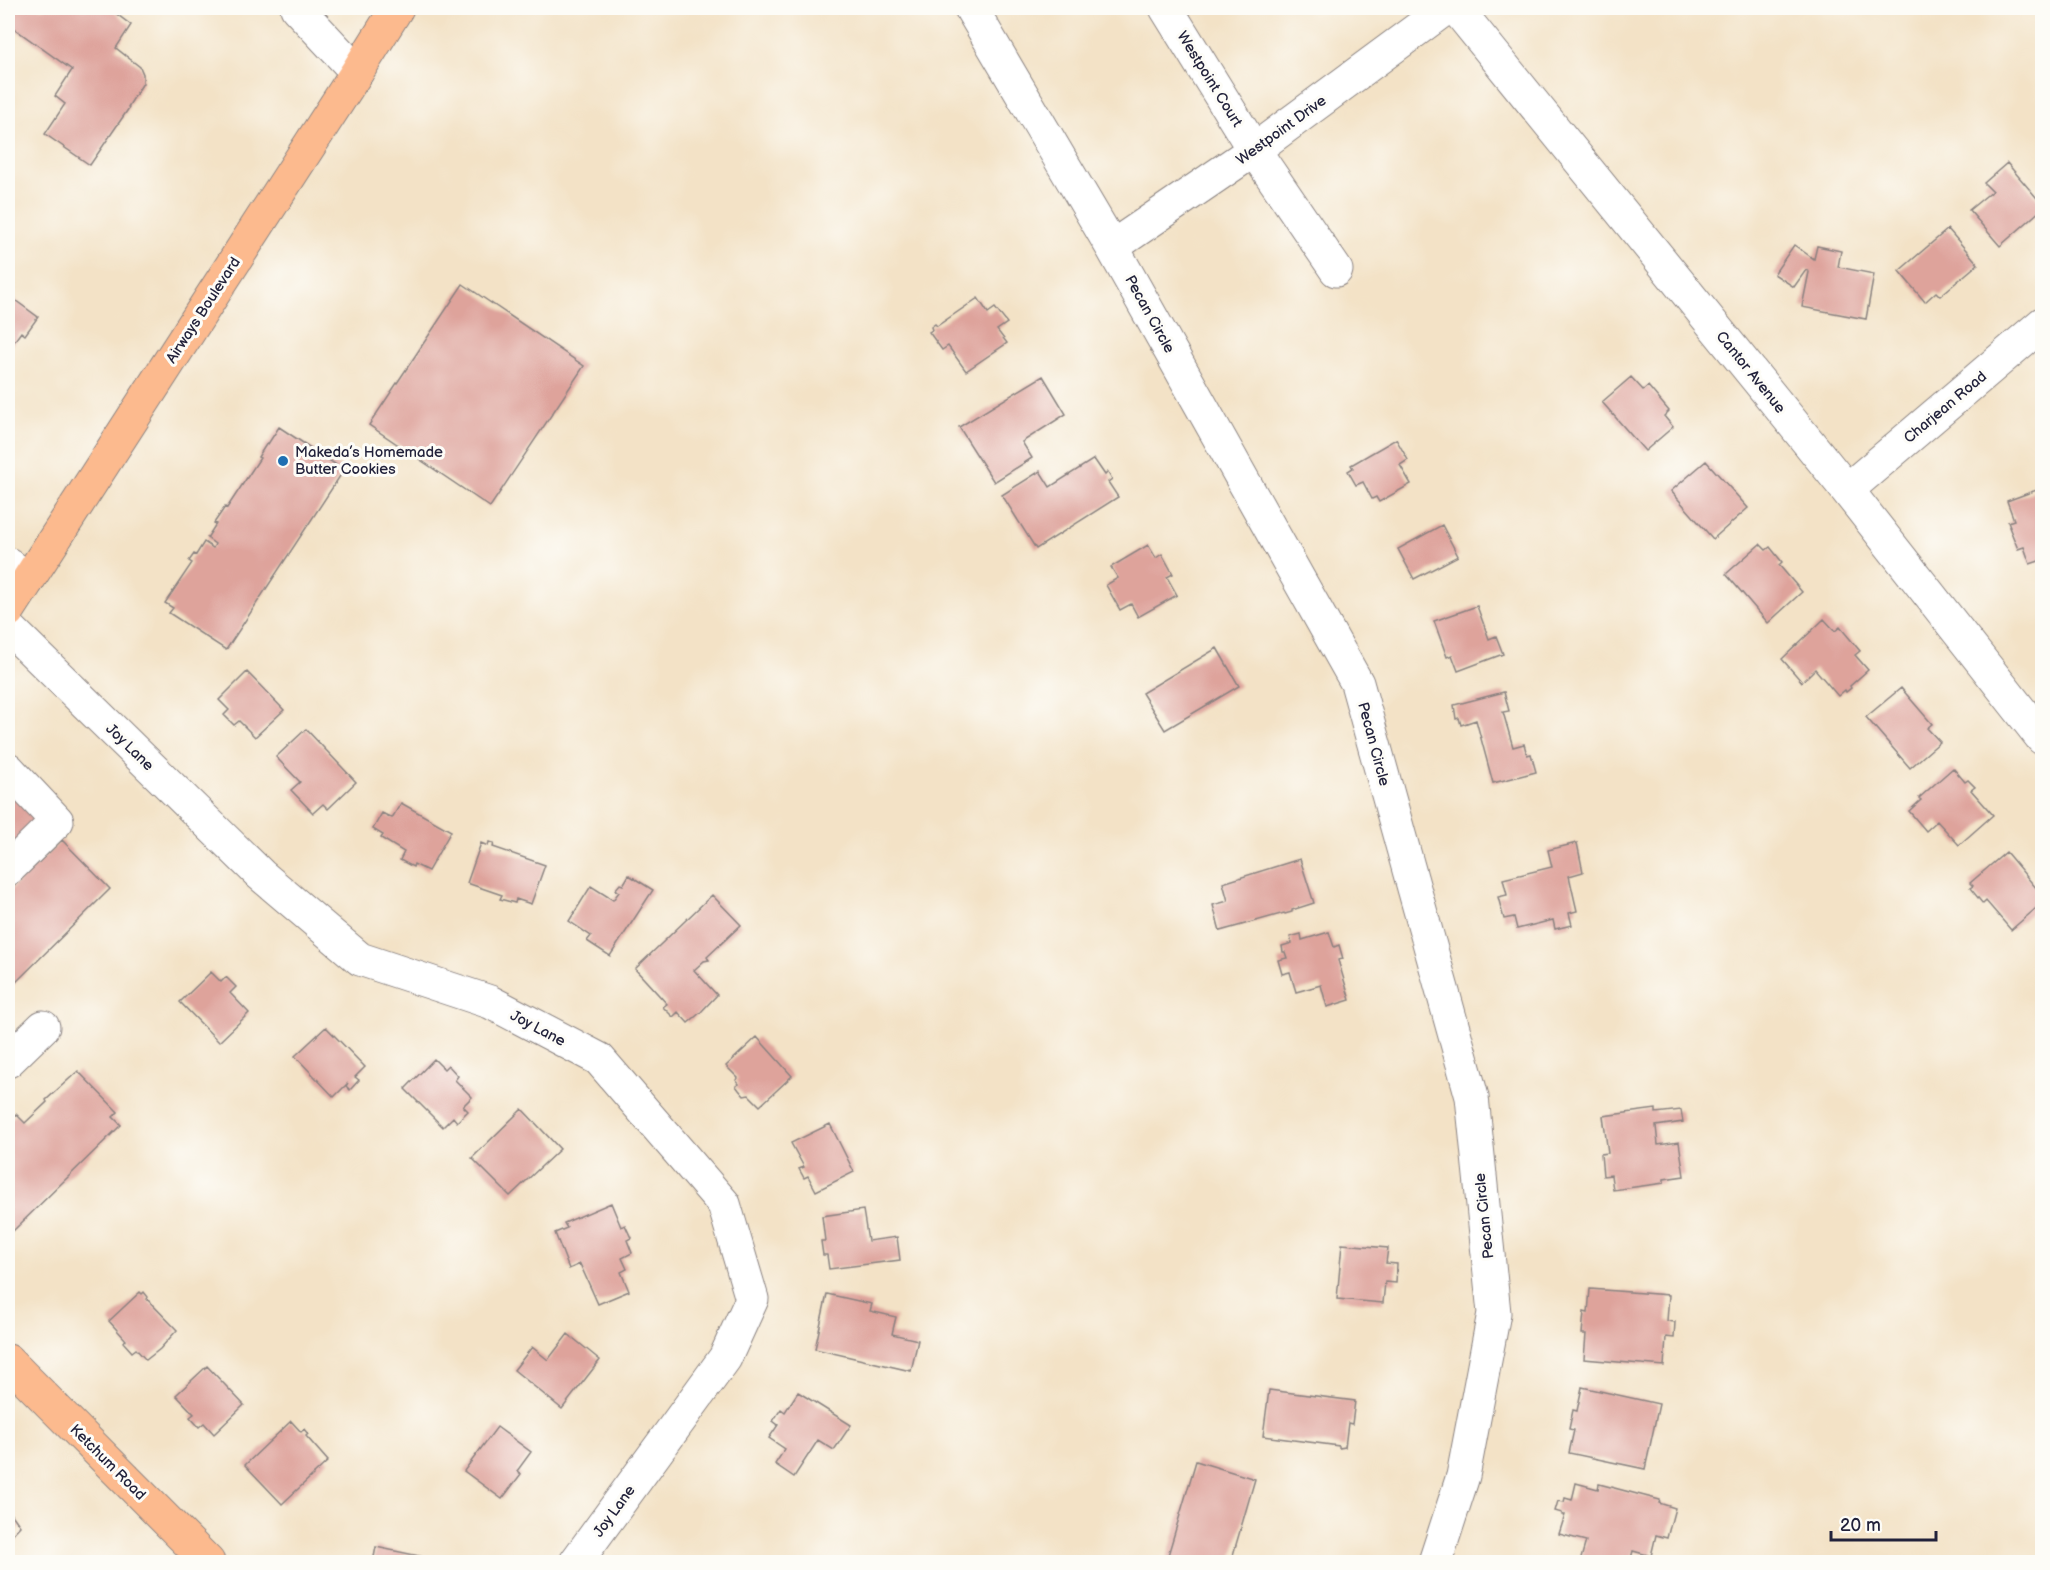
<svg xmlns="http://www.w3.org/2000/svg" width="2050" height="1570" font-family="'Balsamiq Sans',sans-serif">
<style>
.building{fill:#dea39b}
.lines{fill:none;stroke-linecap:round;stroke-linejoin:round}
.minor-casing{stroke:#8a8280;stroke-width:35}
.major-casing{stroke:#8a8280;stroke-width:35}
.minor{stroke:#fff;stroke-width:33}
.major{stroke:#fcba8e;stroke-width:33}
.poi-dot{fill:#1f6fb2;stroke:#fdfcf7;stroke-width:2}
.labels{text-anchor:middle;stroke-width:6;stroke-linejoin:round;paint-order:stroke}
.street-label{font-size:15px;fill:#22223b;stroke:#fdfcf7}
.poi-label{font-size:15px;fill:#22223b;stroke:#fdfcf7;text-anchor:start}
</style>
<rect width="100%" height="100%" fill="#fdfcf7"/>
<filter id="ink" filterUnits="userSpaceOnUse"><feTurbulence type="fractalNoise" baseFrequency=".0167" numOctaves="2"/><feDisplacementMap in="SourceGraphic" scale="12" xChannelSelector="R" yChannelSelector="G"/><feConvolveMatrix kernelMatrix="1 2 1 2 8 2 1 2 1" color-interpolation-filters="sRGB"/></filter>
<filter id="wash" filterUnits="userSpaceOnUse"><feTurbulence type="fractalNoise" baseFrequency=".008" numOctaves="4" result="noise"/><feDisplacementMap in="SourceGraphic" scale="24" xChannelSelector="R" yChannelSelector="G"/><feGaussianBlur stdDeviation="1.35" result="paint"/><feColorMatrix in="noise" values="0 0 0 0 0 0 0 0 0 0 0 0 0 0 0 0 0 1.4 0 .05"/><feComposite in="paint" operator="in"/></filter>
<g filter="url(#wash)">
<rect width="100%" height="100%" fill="#f3e2c6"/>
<g id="blocks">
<path class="building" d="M 8,8 L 117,8 L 114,12 L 131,25 L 116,48 L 140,67 L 143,74 L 143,83 L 128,107 L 129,108 L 90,165 L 45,134 L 65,104 L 55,96 L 72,70 L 8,24 Z
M 2007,163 L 2042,204 L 2042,209 L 2000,246 L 1969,210 L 1992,191 L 1984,183 Z
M 1948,229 L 1978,264 L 1940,296 L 1936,292 L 1925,302 L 1899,271 Z
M 1794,245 L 1814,259 L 1817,246 L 1841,251 L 1838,267 L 1874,274 L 1866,319 L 1802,307 L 1809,272 L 1806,270 L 1794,287 L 1774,274 Z
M 463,284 L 584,366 L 490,507 L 369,425 Z
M 8,295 L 38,317 L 25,335 L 21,332 L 8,350 Z
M 978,298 L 988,313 L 995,308 L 1007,323 L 997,330 L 1007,343 L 966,371 L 948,346 L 942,350 L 929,332 L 932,330 L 931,327 L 935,324 L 937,326 Z
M 1043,376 L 1066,414 L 1022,442 L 1032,458 L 994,482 L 959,427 Z
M 1631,377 L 1643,390 L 1648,386 L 1669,411 L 1664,416 L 1673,427 L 1645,451 L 1602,402 Z
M 279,427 L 344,470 L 226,650 L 169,613 L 173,608 L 165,603 L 192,563 L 189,561 L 194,554 L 196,555 L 204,542 L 213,548 L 215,544 L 207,538 L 216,524 L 214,523 L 225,507 L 227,508 L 260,458 L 258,457 L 267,443 L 268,444 Z
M 1396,439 L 1408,460 L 1400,465 L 1411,484 L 1379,502 L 1376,497 L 1372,499 L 1363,482 L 1356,485 L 1348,471 L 1353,468 L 1351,465 Z
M 1094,459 L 1105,475 L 1108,472 L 1112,479 L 1108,482 L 1118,497 L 1036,549 L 1002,495 L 1040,471 L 1050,487 Z
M 1706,461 L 1748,508 L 1713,539 L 1671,491 Z
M 2042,488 L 2042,560 L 2030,564 L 2024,547 L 2018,549 L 2009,527 L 2010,527 L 2008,522 L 2014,520 L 2007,501 Z
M 1442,525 L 1458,556 L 1414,579 L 1398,549 Z
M 1760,544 L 1766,550 L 1770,547 L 1782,562 L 1779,565 L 1802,592 L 1768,623 L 1726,574 Z
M 1148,545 L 1156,558 L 1162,554 L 1173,574 L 1167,577 L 1177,595 L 1138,617 L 1131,604 L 1120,610 L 1106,585 L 1118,578 L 1111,567 Z
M 1477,606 L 1489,639 L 1496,636 L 1503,654 L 1458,671 L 1452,655 L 1447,657 L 1434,621 Z
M 1824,619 L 1835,631 L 1840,627 L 1860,651 L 1855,655 L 1868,670 L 1850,686 L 1851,688 L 1846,692 L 1845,690 L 1838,696 L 1815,669 L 1802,682 L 1782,659 Z
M 1217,648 L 1239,686 L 1165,730 L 1142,693 Z
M 247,672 L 284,710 L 255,737 L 239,721 L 234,725 L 224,715 L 229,710 L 219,700 Z
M 1901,688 L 1932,724 L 1927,728 L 1940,742 L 1910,768 L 1866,717 Z
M 1504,692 L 1509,711 L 1503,712 L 1513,747 L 1524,744 L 1527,755 L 1531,754 L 1536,772 L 1493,783 L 1476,720 L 1461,725 L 1459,718 L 1456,719 L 1454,705 Z
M 306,729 L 356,782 L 328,809 L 323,804 L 313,813 L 291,790 L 300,782 L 276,757 Z
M 1953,768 L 1965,782 L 1968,780 L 1975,787 L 1971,790 L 1993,815 L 1959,845 L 1937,821 L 1926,831 L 1909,811 L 1921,800 L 1919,798 Z
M 13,791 L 41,820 L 8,853 L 8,797 Z
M 401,803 L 451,831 L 428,871 L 414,864 L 413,867 L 400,860 L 404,852 L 381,838 L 383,835 L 373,829 L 382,813 L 392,818 Z
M 62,840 L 110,889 L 8,990 L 8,892 Z
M 489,842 L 494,843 L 493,847 L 545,865 L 531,904 L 516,899 L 515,903 L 500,899 L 502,895 L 467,883 L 481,843 L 488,846 Z
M 1577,843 L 1583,872 L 1569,876 L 1577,911 L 1569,913 L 1572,925 L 1555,929 L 1553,920 L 1517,929 L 1514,917 L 1504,919 L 1498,897 L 1507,895 L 1503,879 L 1552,867 L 1548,850 Z
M 2006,852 L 2042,895 L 2042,903 L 2011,930 L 1986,901 L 1983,904 L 1970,888 L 1973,886 L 1970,883 Z
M 1300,859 L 1314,903 L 1292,910 L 1292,912 L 1285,914 L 1284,913 L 1220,931 L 1213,905 L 1228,901 L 1223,883 Z
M 629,875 L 653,890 L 610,956 L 587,941 L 591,936 L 569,921 L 591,886 L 613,900 L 619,892 L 615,890 L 620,884 L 623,885 Z
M 712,895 L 741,925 L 707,957 L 709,960 L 704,961 L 694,970 L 717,995 L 701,1012 L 688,1023 L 678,1012 L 673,1017 L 663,1007 L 667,1004 L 635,969 Z
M 1329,932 L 1334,947 L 1339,945 L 1343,959 L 1338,960 L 1350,1000 L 1327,1007 L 1321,985 L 1296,992 L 1290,972 L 1282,974 L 1278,960 L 1287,958 L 1285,952 L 1283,952 L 1282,946 L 1292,943 L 1290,937 L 1301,934 L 1302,940 Z
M 211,972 L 221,982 L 226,977 L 236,987 L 230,993 L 249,1013 L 219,1042 L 180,1002 Z
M 326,1027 L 365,1067 L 355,1077 L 359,1080 L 350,1090 L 346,1086 L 348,1083 L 334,1097 L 295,1056 Z
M 757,1037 L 792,1076 L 760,1106 L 749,1095 L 744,1096 L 739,1090 L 736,1086 L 739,1084 L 736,1080 L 738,1078 L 726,1066 Z
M 434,1059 L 444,1069 L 448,1065 L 458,1076 L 455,1080 L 472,1097 L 463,1106 L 468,1111 L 457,1122 L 453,1117 L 443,1127 L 405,1089 Z
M 78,1071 L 118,1112 L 113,1117 L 121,1125 L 13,1231 L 8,1226 L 8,1122 L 16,1114 L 25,1123 L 47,1102 L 46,1100 Z
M 522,1109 L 560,1149 L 510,1196 L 472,1158 Z
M 1656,1109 L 1656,1113 L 1681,1110 L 1683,1122 L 1656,1126 L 1658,1145 L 1679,1142 L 1684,1176 L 1664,1179 L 1664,1183 L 1613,1190 L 1611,1175 L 1603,1176 L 1601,1154 L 1608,1153 L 1603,1116 Z
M 830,1124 L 854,1172 L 816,1191 L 808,1176 L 804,1178 L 799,1169 L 804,1167 L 791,1143 Z
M 611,1203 L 621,1227 L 625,1225 L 631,1238 L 627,1240 L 632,1253 L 622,1258 L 627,1269 L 621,1272 L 629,1291 L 598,1304 L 580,1264 L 569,1269 L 555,1233 L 567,1228 L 564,1223 Z
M 863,1210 L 868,1241 L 897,1237 L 900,1260 L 829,1269 L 827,1255 L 823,1255 L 821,1241 L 825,1241 L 822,1216 Z
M 1342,1244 L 1388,1248 L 1386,1263 L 1397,1264 L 1396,1283 L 1385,1282 L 1383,1303 L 1337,1299 Z
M 1590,1289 L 1669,1295 L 1667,1321 L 1675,1322 L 1674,1338 L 1666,1337 L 1664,1366 L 1584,1359 L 1586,1334 L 1582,1334 L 1584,1312 L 1588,1313 Z
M 140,1292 L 142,1294 L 144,1292 L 148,1297 L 147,1299 L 177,1330 L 160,1349 L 146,1360 L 136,1349 L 132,1352 L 123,1342 L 126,1340 L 109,1321 Z
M 827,1294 L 872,1304 L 870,1311 L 896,1317 L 892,1334 L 918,1340 L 911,1371 L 815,1349 Z
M 568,1334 L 600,1360 L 562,1409 L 514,1370 L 532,1347 L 548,1360 Z
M 207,1366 L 244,1405 L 214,1434 L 204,1423 L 199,1427 L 190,1417 L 194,1414 L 176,1395 Z
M 1582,1387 L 1659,1404 L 1645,1469 L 1569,1453 L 1574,1430 L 1569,1429 L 1573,1410 L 1577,1411 Z
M 1269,1390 L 1355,1401 L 1352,1424 L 1348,1423 L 1345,1447 L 1339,1448 L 1339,1446 L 1263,1436 Z
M 798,1392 L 851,1425 L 834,1450 L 818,1440 L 794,1477 L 775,1464 L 785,1449 L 769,1438 L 778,1425 L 773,1421 L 781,1409 L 785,1412 Z
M 291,1421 L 301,1432 L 304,1429 L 308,1434 L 306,1436 L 328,1461 L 282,1504 L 245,1465 Z
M 497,1427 L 531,1452 L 517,1471 L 521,1474 L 502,1499 L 464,1471 Z
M 1196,1461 L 1255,1479 L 1231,1562 L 1166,1562 Z
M 1576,1483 L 1598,1489 L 1599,1484 L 1660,1500 L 1659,1503 L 1675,1508 L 1667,1538 L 1656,1535 L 1651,1556 L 1633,1551 L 1630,1562 L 1580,1562 L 1586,1541 L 1559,1534 L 1565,1515 L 1562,1515 L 1562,1513 L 1555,1511 L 1558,1501 L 1564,1502 L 1565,1498 L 1572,1500 Z
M 8,1509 L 20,1526 L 8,1539 Z
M 376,1547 L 429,1558 L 429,1562 L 373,1562 Z"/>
</g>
</g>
<g filter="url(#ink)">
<use href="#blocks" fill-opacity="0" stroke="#8a8280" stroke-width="1.5"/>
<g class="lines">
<g class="minor-casing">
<path id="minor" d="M 297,8 L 357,72
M 971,8 L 1112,247 L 1357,683 L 1472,1097 L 1494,1313 L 1463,1476 L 1435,1562
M 1166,8 L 1254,150 L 1336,270
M 1456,8 L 1847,490 L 2042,738
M 1112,247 L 1254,150 L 1446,8
M 1847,490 L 2042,324
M 8,564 L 28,580
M 8,627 L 261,875 L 360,959 L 490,1002 L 599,1059 L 724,1204 L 752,1299 L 725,1358 L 576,1562
M 8,769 L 57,821 L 8,869
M 8,1061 L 43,1027"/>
</g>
<g class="major-casing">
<path id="major" d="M 8,611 L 357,72 L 397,8
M 8,1361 L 208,1562"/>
</g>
<use href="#minor" class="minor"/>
<use href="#major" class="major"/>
</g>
</g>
<circle class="poi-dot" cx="283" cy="461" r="6"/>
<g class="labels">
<g class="street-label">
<text transform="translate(1210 79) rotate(58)" y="5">Westpoint Court</text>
<text transform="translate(1281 130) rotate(-36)" y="5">Westpoint Drive</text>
<text transform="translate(203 310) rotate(-57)" y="5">Airways Boulevard</text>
<text transform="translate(1150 314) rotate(61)" y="5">Pecan Circle</text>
<text transform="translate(1751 372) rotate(51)" y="5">Cantor Avenue</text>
<text transform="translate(1945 407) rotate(-40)" y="5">Charjean Road</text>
<text transform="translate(1374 744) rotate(75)" y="5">Pecan Circle</text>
<text transform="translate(130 747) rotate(44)" y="5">Joy Lane</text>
<text transform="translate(538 1028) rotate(28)" y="5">Joy Lane</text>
<text transform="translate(1484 1216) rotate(-96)" y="5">Pecan Circle</text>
<text transform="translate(108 1462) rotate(45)" y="5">Ketchum Road</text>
<text transform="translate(614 1511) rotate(-54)" y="5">Joy Lane</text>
</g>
<g class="poi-label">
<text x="295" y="457">Makeda’s Homemade<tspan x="295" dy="17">Butter Cookies</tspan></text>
</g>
</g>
<rect width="2050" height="1570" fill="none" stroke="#fdfcf7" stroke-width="30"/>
<path d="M1831 1531v9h105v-9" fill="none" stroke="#22223b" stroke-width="3"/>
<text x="1840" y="1531" font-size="18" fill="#22223b" stroke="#fdfcf7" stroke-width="4.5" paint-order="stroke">20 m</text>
</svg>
